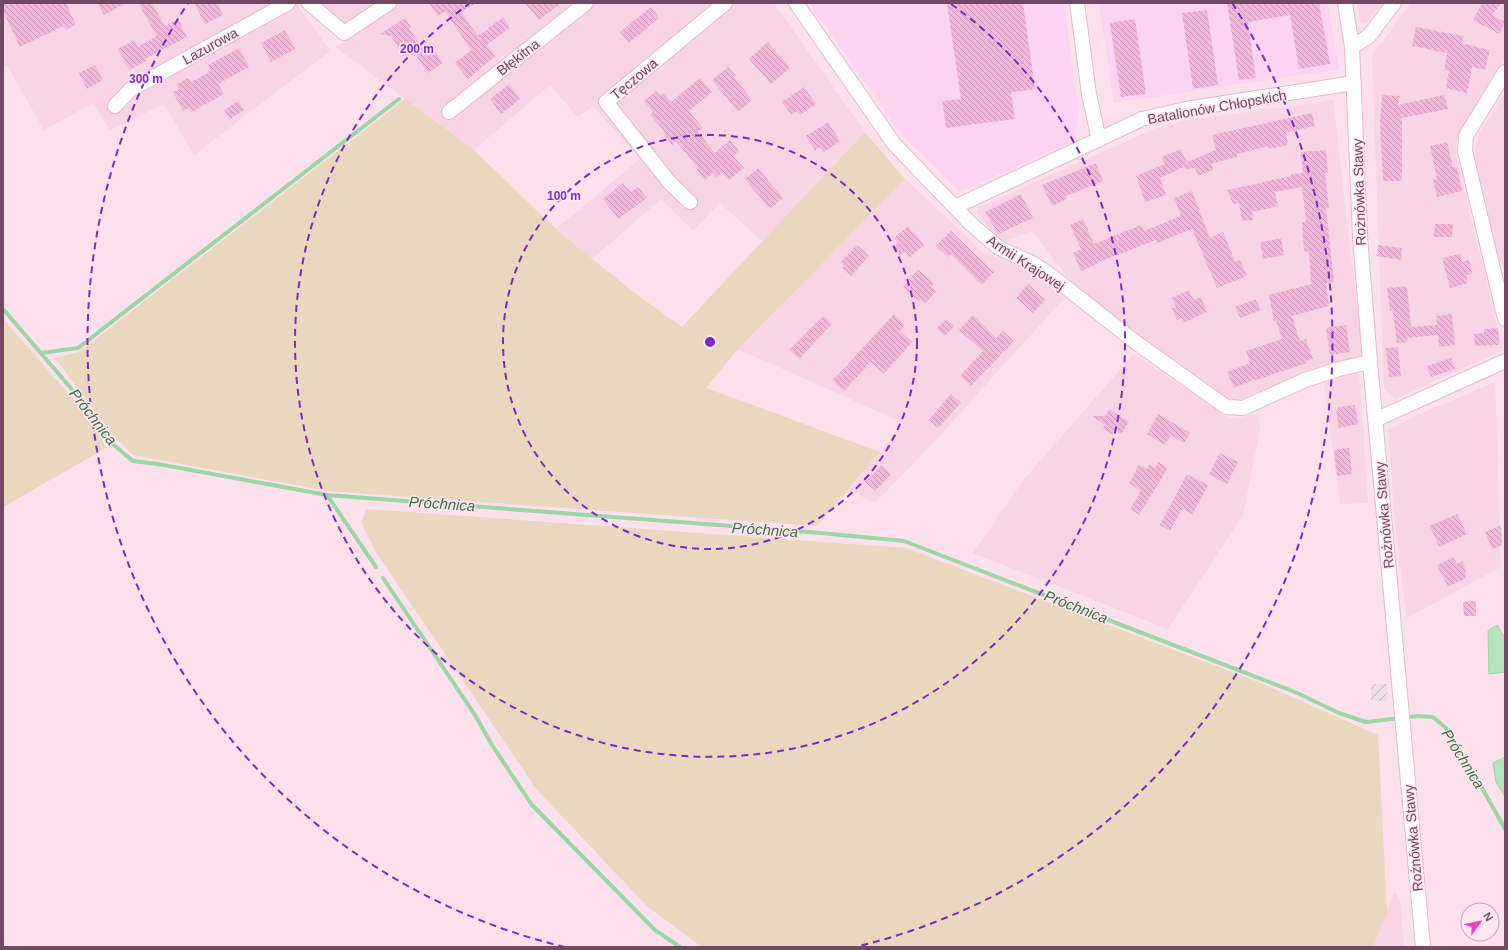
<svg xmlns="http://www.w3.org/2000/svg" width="1508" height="950" font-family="Arial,sans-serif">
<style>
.residential{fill:#f8d4e4}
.commercial{fill:#fcd3f0}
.industrial{fill:url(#industrial-furrows)}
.grass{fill:#e9d7bf}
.water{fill:#b5e5bb;stroke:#9bd6a4}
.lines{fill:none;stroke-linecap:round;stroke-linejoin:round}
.stream{stroke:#9bd6a4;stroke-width:4}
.building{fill:url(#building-back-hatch)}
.minor-casing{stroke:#e0bccf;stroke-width:16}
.minor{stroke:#fff;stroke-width:14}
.ring{fill:none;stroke:#7b2cbf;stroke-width:2;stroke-dasharray:7 5}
.labels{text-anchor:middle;stroke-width:3;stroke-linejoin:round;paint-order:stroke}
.street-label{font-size:14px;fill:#724863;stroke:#ffe6f0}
.water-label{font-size:15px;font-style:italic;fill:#397142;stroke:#ffe6f0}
.centre{fill:#7b2cbf;stroke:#ffe6f0;stroke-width:2}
.ring-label{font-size:12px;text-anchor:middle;font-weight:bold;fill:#7b2cbf;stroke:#ffe6f0;stroke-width:3;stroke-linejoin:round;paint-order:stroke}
</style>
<defs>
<pattern id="industrial-furrows" width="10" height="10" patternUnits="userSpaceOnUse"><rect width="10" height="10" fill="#eadce3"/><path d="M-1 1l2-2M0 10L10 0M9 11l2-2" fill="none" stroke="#c2b4bc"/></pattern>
<pattern id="building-back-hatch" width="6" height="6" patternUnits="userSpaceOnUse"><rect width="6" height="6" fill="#f1b8db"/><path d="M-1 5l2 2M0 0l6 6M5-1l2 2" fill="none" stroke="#c898b5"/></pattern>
</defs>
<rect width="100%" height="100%" fill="#fce0eb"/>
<path class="residential" d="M 3,3 L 296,3 L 330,51 L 194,155 L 164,104 L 110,130 L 93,103 L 44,130 L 7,65 L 3,67 Z
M 320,3 L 774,3 L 865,132 L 765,244 L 720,203 L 693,231 L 661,199 L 592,259 L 556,229 L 640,159 L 593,106 L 578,117 L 550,85 L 474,150 L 335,47 L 357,34 Z
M 1357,3 L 1383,3 L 1366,24 L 1360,22 Z
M 1411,3 L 1505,3 L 1505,58 L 1456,139 L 1456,155 L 1503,350 L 1395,399 L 1384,388 L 1372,56 Z
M 1505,93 L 1505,275 L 1502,261 L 1499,261 L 1475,157 L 1476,143 L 1480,132 Z
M 1333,100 L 1363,358 L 1320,366 L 1237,401 L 1230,400 L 1124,324 L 1071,281 L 1032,231 L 1002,242 L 976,213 L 979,207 L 1156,128 L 1183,121 Z
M 905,179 L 984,253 L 1020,265 L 1064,298 L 935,441 L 875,503 L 849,490 L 904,423 L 738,349 Z
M 1134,354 L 1230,419 L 1258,414 L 1260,429 L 1243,515 L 1168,629 L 973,553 L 1025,478 Z
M 1359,372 L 1368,503 L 1340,504 L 1324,383 Z
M 1495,382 L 1501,567 L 1407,618 L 1395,525 L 1388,430 L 1413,417 Z
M 1394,892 L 1400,899 L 1404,947 L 1373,947 Z"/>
<path class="commercial" d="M 809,3 L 1064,3 L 1079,117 L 1073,141 L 960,192 L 901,134 Z
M 1099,3 L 1328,3 L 1339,69 L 1114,103 Z"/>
<path class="industrial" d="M 1371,684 L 1387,684 L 1387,701 L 1371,701 Z"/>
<path class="grass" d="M 405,99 L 474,150 L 556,229 L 592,259 L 636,294 L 682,327 L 865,132 L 905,179 L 738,349 L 706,388 L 880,452 L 817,526 L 327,491 L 133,455 L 113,435 L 55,358 L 79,352 Z
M 3,319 L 96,425 L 106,448 L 3,507 Z
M 367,509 L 906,548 L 1258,682 L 1378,735 L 1387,912 L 1373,947 L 702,947 L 648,907 L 537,790 L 376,552 L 361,522 Z"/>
<path class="water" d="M 1497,625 L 1505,638 L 1505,672 L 1489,674 L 1488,631 Z
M 1505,757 L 1505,797 L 1496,782 L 1493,763 Z"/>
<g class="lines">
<path class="stream" d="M 3,309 L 99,421 L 109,441 L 133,461 L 158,464 L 327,495 L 821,533 L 904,541 L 1295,692 L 1339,713 L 1366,722 L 1418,716 L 1433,717 L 1446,728 L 1470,773 L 1481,786 L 1505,829
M 41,353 L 78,348 L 399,99
M 327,495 L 376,567
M 383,578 L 475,715 L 492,745 L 532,805 L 655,930 L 680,947"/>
</g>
<path class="building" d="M 3,3 L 66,3 L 76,25 L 66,30 L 64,26 L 20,47 L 3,11 Z
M 97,3 L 126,3 L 104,15 Z
M 138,3 L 152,3 L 165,26 L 178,19 L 187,37 L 145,59 L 146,61 L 130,70 L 118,49 L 134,40 L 138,47 L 157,36 Z
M 194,3 L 217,3 L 223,15 L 205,24 Z
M 429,3 L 476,3 L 461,12 L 478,36 L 503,17 L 510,28 L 487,45 L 495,56 L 468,79 L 455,63 L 471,50 L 445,11 L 438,16 Z
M 525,3 L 561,3 L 539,20 Z
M 947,3 L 1023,3 L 1035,89 L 1011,92 L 1015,119 L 946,128 L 942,101 L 961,99 Z
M 1227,3 L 1319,3 L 1330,64 L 1299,69 L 1290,15 L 1248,22 L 1256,78 L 1239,80 Z
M 1482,3 L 1501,3 L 1492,15 L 1505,22 L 1499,34 L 1473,20 Z
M 651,7 L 659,18 L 629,43 L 620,32 Z
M 1207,10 L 1218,85 L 1193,89 L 1182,13 Z
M 405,18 L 411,27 L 409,28 L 428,56 L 435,51 L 443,63 L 428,73 L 413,51 L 405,56 L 391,36 L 380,34 Z
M 1135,19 L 1146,94 L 1121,97 L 1110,23 Z
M 1416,27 L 1464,36 L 1461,43 L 1490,50 L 1485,70 L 1472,67 L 1467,93 L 1446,88 L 1449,71 L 1444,70 L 1447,53 L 1412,46 Z
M 285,30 L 295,49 L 271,62 L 261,43 Z
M 768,42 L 790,68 L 771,84 L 749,59 Z
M 239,48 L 249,67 L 218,84 L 224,94 L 192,112 L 189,108 L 183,111 L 173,92 L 179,89 L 177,84 L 188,78 L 191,82 L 211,71 L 208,65 Z
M 95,65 L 103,80 L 87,89 L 79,73 Z
M 728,67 L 736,76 L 734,77 L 752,100 L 738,112 L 712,80 Z
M 700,78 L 712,92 L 689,111 L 703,128 L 698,132 L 715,153 L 730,140 L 739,151 L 733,156 L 744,168 L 729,180 L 722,172 L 717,177 L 713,173 L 705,180 L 696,169 L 698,168 L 676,141 L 672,145 L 663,134 L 665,132 L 650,115 L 653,112 L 644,101 L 656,91 L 660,96 L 663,93 L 671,102 Z
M 509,84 L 520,99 L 501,114 L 490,99 Z
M 804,87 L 816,104 L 800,115 L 797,111 L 791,115 L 782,102 Z
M 1382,95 L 1399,96 L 1398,105 L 1444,95 L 1448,109 L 1402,118 L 1402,181 L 1383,181 L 1380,123 Z
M 238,101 L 244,110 L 230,119 L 224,110 Z
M 1312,113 L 1315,126 L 1286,133 L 1288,145 L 1269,149 L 1268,146 L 1237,154 L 1237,157 L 1211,164 L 1213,170 L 1198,176 L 1195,168 L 1185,170 L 1184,167 L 1160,178 L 1166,195 L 1145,202 L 1136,176 L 1165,164 L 1162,157 L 1181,149 L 1187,162 L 1216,150 L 1212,135 Z
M 828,122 L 840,141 L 824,152 L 820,147 L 815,150 L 806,136 Z
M 1447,142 L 1453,167 L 1457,167 L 1462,191 L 1437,197 L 1433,180 L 1437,179 L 1430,146 Z
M 1326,150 L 1328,173 L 1325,173 L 1329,208 L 1326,208 L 1334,282 L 1326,283 L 1329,306 L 1292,316 L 1300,341 L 1306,339 L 1313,359 L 1306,361 L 1307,363 L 1256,380 L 1255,379 L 1234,388 L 1227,372 L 1250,363 L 1246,351 L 1282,339 L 1276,320 L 1274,321 L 1269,295 L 1311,284 L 1309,251 L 1304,252 L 1302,222 L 1306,221 L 1302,187 L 1275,192 L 1278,206 L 1252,212 L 1253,220 L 1242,221 L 1239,203 L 1233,204 L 1227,190 L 1291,176 L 1291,174 L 1303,173 L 1301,152 Z
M 1096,163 L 1103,181 L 1066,196 L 1067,199 L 1052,206 L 1042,185 Z
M 758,168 L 783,198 L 770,209 L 745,179 Z
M 623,183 L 631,192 L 638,187 L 647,198 L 618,219 L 603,199 Z
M 1192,191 L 1210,238 L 1223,232 L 1235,262 L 1240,260 L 1247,276 L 1217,288 L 1192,229 L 1157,243 L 1156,240 L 1099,262 L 1099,263 L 1081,271 L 1073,253 L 1081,249 L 1070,225 L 1083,219 L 1094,244 L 1141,225 L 1144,231 L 1181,216 L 1174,198 Z
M 1021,194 L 1033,218 L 998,234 L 985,212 Z
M 1435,224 L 1453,224 L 1452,237 L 1434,237 Z
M 908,226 L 924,245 L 910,257 L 905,251 L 900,256 L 893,248 L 898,243 L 894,238 Z
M 951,231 L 994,272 L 982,285 L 951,254 L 948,257 L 936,246 Z
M 1281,238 L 1284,255 L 1263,259 L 1260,242 Z
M 857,245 L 869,256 L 851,276 L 842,268 L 844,266 L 841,262 Z
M 1378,245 L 1402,248 L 1401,260 L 1377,256 Z
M 1460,254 L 1462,262 L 1469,260 L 1472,274 L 1466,275 L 1468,283 L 1450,288 L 1442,258 Z
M 918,269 L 934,284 L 931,287 L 936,291 L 925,304 L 920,299 L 919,301 L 903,287 Z
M 1028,284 L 1045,300 L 1033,313 L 1016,298 Z
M 1407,286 L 1411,327 L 1437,325 L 1436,316 L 1452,314 L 1455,345 L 1439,347 L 1438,335 L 1407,338 L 1408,342 L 1397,343 L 1393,311 L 1390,311 L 1387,288 Z
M 1189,290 L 1194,300 L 1201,297 L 1207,312 L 1184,323 L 1182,318 L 1177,320 L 1172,308 L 1176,307 L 1172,298 Z
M 1256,299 L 1261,310 L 1240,318 L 1235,307 Z
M 894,314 L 905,325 L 900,331 L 912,342 L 884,374 L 871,362 L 844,391 L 833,380 Z
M 973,315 L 996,338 L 1003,331 L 1014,341 L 971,386 L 960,376 L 983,351 L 959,330 Z
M 823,316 L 832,324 L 799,359 L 789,350 Z
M 946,319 L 954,326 L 945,336 L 937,328 Z
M 1346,325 L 1350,352 L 1330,355 L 1326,328 Z
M 1498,328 L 1499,345 L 1475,346 L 1474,334 L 1484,333 L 1484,329 Z
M 1398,347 L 1401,376 L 1389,377 L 1386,348 Z
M 1451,358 L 1455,369 L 1431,377 L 1427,366 Z
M 951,394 L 961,403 L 938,428 L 929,420 Z
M 1355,405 L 1358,424 L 1339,428 L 1336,410 L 1338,410 L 1338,407 Z
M 1109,409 L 1129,422 L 1121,434 L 1115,430 L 1112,435 L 1103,429 L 1105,425 L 1092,416 L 1105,416 Z
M 1158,414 L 1190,433 L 1184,443 L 1171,435 L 1165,445 L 1147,434 Z
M 1349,448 L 1352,474 L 1337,476 L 1334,450 Z
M 1220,453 L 1238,462 L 1227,484 L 1209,474 Z
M 1158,462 L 1168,468 L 1139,515 L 1130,509 L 1141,491 L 1129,483 L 1139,465 L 1147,469 L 1149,465 L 1155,468 Z
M 882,465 L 891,474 L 875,491 L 865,482 Z
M 1187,474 L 1208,485 L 1192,515 L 1182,509 L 1170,531 L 1160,525 Z
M 1457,514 L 1467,534 L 1439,547 L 1430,526 Z
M 1501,525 L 1502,545 L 1492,549 L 1485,532 Z
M 1453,557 L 1457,564 L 1462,561 L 1465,568 L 1466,578 L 1448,587 L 1437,565 Z
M 1476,601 L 1476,616 L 1464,616 L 1463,602 Z"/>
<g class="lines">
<g class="minor-casing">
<path id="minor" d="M 309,3 L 344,33 L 389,3
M 796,3 L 894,144 L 971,224 L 999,248 L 1034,264 L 1049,274 L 1134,341 L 1222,404 L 1227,407 L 1243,408 L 1305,380 L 1339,369 L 1370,362
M 1077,3 L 1089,94 L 1099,140
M 1345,3 L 1352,47 L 1360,236 L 1370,362 L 1423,947
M 1352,47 L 1369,36 L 1394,3
M 1505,72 L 1466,136 L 1465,151 L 1505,319
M 115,106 L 130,90 L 288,3
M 449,112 L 586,3
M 690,202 L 670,183 L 606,102 L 725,3
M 955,207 L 1142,119 L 1186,109 L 1354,83
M 1375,420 L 1505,361"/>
</g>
<use href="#minor" class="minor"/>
</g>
<g class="ring">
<circle cx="710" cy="342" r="207"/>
<path d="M951 4A415 415 0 1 1 469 4"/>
<path d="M565 947A622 622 0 0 1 188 3M1232 3A622 622 0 0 1 855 947"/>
</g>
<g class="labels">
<g class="street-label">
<text transform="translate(210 46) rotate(-29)" y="5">Lazurowa</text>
<text transform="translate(518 57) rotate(-38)" y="5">Błękitna</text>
<text transform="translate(634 79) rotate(-40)" y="5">Tęczowa</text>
<text transform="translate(1217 107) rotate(-10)" y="5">Batalionów Chłopskich</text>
<text transform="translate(1359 192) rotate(-92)" y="5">Rożnówka Stawy</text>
<text transform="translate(1026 263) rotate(33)" y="5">Armii Krajowej</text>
<text transform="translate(1384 515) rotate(-95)" y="5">Rożnówka Stawy</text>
<text transform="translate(1413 838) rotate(-95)" y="5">Rożnówka Stawy</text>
</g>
<g class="water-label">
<text transform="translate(93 417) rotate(52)" y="5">Próchnica</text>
<text transform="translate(442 504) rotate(4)" y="5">Próchnica</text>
<text transform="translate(765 530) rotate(4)" y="5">Próchnica</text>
<text transform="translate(1076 607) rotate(21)" y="5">Próchnica</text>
<text transform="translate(1463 759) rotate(58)" y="5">Próchnica</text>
</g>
</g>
<circle cx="710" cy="342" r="6" class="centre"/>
<g class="ring-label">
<text x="417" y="53">200 m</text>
<text x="146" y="83">300 m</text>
<text x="564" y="200">100 m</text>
</g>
<rect width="1508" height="950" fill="none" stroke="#724863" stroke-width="8"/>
<g transform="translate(1480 922) rotate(57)"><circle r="19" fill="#ffe6f0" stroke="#c7a7b8"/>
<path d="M0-3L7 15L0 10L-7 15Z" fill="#e644c4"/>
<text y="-6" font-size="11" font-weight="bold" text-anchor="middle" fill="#724863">N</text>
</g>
</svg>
